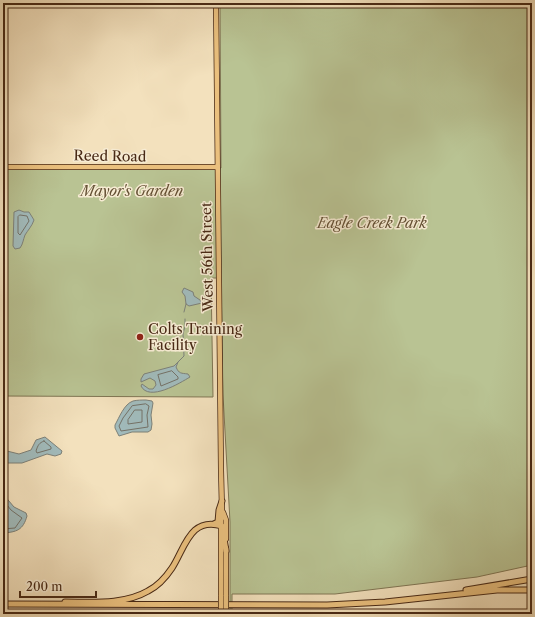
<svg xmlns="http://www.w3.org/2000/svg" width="535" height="617" font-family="'Libre Caslon Text',serif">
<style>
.green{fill:#b9c393;stroke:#807654}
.water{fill:#a1bbbc;stroke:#7d8179}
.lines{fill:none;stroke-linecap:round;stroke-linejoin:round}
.shore{stroke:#747268;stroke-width:1}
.stream{stroke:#7d8179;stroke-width:1}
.major-casing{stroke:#482915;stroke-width:6}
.highway-casing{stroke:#482915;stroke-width:7}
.major{stroke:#eac07e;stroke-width:4.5}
.highway{stroke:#eac07e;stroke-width:5}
.major-bridge-casing{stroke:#482915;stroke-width:6;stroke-linecap:butt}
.major-bridge{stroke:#eac07e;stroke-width:4.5}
.poi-dot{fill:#8f2418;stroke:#f7ecd4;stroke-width:1.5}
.labels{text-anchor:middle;stroke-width:3;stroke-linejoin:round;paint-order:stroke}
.street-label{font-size:14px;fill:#482915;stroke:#f7ecd4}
.park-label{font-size:14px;font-style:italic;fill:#645034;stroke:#f7ecd4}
.poi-label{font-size:14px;fill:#482915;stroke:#f7ecd4;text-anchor:start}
</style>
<rect width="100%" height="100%" fill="#f3e1bd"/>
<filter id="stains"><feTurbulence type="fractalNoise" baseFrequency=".005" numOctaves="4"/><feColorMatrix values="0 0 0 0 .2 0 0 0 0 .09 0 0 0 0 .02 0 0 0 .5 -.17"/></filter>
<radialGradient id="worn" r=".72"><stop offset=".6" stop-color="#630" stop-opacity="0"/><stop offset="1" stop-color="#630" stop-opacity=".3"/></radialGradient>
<path class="green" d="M 220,3 L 532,3 L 532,565 L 477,577 L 335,594 L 232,594 L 232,614 L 230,614 L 230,522 L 223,395 L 221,278 L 211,278 L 213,397 L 3,396 L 3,167 L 221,168 Z"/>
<path class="water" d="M 19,210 L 24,212 L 29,212 L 34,220 C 32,226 28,230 25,235 C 23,240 23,244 20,248 L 15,249 L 13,246 L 14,212 Z
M 184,288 L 193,292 L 194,296 L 200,300 L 202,303 L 189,306 L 186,304 L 185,296 L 182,292 Z
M 178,362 L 176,367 C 179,374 181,373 188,374 L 190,377 C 180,383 149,402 141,386 L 142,384 L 149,389 L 153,389 L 156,385 L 155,381 L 150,378 L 141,382 L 141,379 L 144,374 L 174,366 Z
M 146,400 L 152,401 L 153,403 L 151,415 L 152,424 L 151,430 L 148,432 L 132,432 L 119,436 L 115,428 L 115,425 C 119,418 124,404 133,401 C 137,400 142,400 146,400 Z
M 45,437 L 62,451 L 61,454 L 55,456 L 47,454 L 22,463 L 3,463 L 3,450 L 19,454 L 31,450 L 36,440 Z
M 3,494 L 14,507 L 26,513 L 27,516 C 23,530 17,532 3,533 Z"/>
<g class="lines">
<path class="shore" d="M 20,215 L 27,216 L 29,221 L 20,235 L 18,233 L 18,217 Z
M 172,371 L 178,377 L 178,379 L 161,386 L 158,375 Z
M 146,404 L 149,406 L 147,415 L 148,427 L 121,431 L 119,426 L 123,418 L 132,406 Z
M 135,410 L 142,410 L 142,422 L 128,424 L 128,420 Z
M 44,441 L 51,447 L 51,449 L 37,453 L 36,451 C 38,445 39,443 44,441 Z
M 3,500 L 11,510 L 22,518 L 15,528 L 3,529"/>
<path class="stream" d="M 184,312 L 186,304
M 178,362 L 184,356 L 183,334 L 185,326 L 185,319"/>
<g class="major-casing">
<path id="major" d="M 216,3 L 221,470 L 222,510 L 221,520 L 221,596
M 3,167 L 217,167
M 223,512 L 226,520 L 226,539
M 226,548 L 226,596"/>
</g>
<g class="highway-casing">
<path id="highway" d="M 214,524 L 218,522 L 219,510 L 222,501
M 466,590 L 532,579
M 65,602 C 92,602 124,605 148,591 C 158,586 166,577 172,568 C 185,548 190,516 222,526 L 226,551
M 3,604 L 327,605 L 385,602 L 497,590 L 532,590"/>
</g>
<use href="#major" class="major"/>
<use href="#highway" class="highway"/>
<g class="major-bridge-casing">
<path id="major-bridge" d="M 226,596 L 226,614
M 221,614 L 221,596"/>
</g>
<use href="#major-bridge" class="major-bridge"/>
</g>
<circle class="poi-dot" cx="140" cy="337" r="4"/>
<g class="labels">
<g class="street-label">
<text transform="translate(110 156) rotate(1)" y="5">Reed Road</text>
<text transform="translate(207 257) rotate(-91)" y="5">West 56th Street</text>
</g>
<g class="park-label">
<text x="132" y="196">Mayor's Garden</text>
<text x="372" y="228">Eagle Creek Park</text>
</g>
<g class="poi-label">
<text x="148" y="334">Colts Training<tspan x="148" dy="16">Facility</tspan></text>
</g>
</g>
<rect width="535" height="617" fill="none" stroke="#f3e1bd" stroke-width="16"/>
<rect x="4" y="4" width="527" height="609" fill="none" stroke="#482915" stroke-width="2"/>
<rect x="8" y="8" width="519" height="601" fill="none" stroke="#482915"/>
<path d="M20 591v6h76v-6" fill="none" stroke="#482915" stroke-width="2"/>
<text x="26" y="591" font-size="12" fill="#482915" stroke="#f7ecd4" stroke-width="3" paint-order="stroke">200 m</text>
<rect width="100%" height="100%" filter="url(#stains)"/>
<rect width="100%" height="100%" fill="url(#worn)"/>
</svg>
